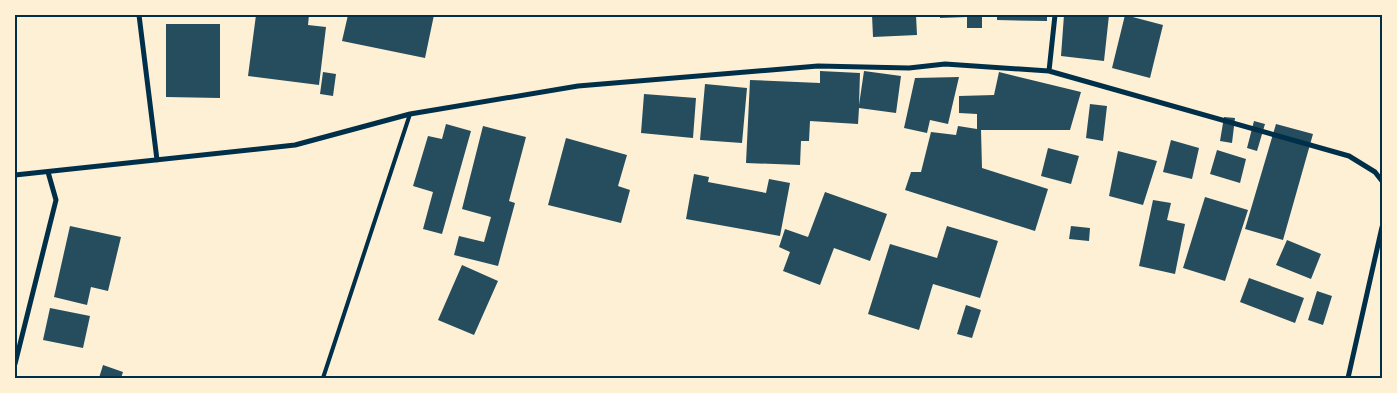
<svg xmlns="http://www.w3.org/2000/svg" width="1397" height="393" font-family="Roboto,sans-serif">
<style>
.building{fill:#264d5e}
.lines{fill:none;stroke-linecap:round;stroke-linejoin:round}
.service{stroke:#003049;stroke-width:4}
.minor{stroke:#003049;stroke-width:5}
.neatline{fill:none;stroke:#003049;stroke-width:2}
</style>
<rect width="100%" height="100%" fill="#fdf0d5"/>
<path class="building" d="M 256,15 L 309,15 L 308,25 L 326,27 L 319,85 L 248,76 Z
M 348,15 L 434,15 L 425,58 L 342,41 Z
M 872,15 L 916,15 L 917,35 L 873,37 Z
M 940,15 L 982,15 L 982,28 L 967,28 L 967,17 L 940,18 Z
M 997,15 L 1047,15 L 1047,21 L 997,20 Z
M 1064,15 L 1109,15 L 1104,61 L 1061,56 Z
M 1125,15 L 1163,25 L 1150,78 L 1112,68 Z
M 166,24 L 220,24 L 220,98 L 166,97 Z
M 820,71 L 860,73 L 859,105 L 864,71 L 901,76 L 896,113 L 859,108 L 858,124 L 810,121 L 809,141 L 801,141 L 800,165 L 746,163 L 750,80 L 820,83 Z
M 323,72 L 336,74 L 333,96 L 320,94 Z
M 999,72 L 1081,92 L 1070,130 L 981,130 L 982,168 L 1048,189 L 1035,231 L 905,190 L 911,172 L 921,172 L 931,132 L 956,135 L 958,126 L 977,129 L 977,114 L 959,113 L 959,96 L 994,95 Z
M 959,77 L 948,124 L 930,120 L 927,133 L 904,128 L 915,78 Z
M 705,84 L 747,88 L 742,143 L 700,140 Z
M 644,94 L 696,98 L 693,138 L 641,133 Z
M 1090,104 L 1107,106 L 1103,141 L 1086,138 Z
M 1224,117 L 1235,118 L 1232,143 L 1220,141 Z
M 1254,121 L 1265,124 L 1257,151 L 1247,148 Z
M 446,124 L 471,131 L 442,234 L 423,229 L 433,192 L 413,186 L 428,136 L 442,139 Z
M 1276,124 L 1313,134 L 1283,240 L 1245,229 Z
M 483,126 L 526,137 L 509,201 L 515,203 L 498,266 L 454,255 L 459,236 L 484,242 L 491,217 L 462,209 Z
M 566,138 L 627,155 L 618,186 L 630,190 L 621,223 L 548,205 Z
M 1171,140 L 1199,148 L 1192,179 L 1163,172 Z
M 1048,148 L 1079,156 L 1071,184 L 1041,176 Z
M 1217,150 L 1246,159 L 1240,183 L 1210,174 Z
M 1118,151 L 1157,161 L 1143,205 L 1109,196 Z
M 694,174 L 709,177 L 708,182 L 766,193 L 769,179 L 790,183 L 780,236 L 686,219 Z
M 825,192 L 887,214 L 870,261 L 834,248 L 820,285 L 783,271 L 790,252 L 779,247 L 785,229 L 808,237 Z
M 1205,197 L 1248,210 L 1225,281 L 1183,268 Z
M 1153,200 L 1171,203 L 1167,220 L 1185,224 L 1175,274 L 1139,266 Z
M 70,226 L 121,237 L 108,291 L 91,287 L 87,305 L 54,297 Z
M 947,226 L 998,241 L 980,298 L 933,284 L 919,330 L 868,314 L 890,244 L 937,258 Z
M 1071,226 L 1090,228 L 1089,241 L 1069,239 Z
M 1287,240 L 1321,254 L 1311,279 L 1276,265 Z
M 462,265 L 498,281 L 474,335 L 438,320 Z
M 1249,278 L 1304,298 L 1295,323 L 1240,302 Z
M 1317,291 L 1332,296 L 1323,325 L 1308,320 Z
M 966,305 L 981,310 L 972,338 L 957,334 Z
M 50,308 L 90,316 L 83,348 L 43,340 Z
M 103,365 L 123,372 L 121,378 L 99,378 Z"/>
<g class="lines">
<path class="service" d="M 323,378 L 410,114"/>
<path class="minor" d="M 139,15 L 157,160
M 1049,71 L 1055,15
M 15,175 L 295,145 L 410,114 L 578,86 L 818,66 L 909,68 L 945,64 L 1049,71 L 1349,156 L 1375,172 L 1382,181
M 15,364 L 56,200 L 48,172
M 1348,378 L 1382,227"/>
</g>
<rect width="1397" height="393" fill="none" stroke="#fdf0d5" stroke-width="32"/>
<rect x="16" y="16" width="1365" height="361" class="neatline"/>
</svg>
